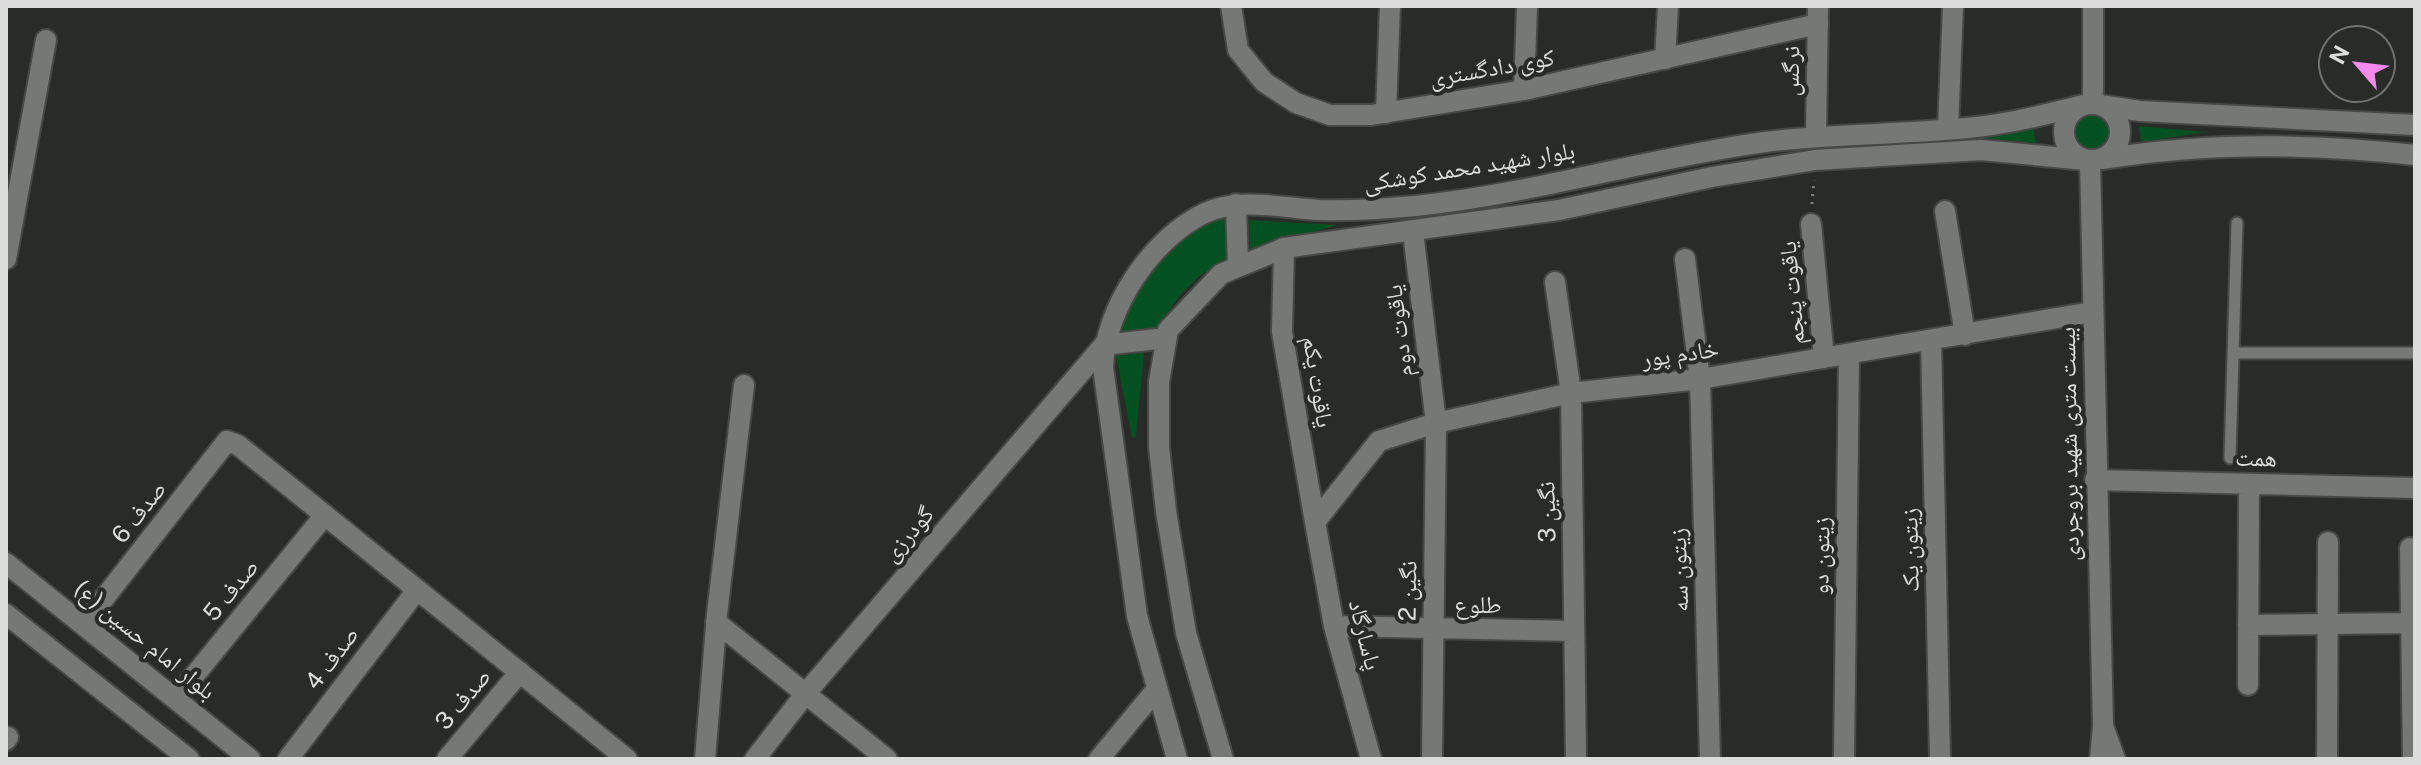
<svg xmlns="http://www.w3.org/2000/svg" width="2421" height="765" font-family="'Public Sans','Noto Naskh Arabic',sans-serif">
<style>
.green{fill:#035121}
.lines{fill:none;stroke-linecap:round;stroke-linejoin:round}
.lane-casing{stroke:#464846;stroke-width:15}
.street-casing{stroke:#464846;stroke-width:24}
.secondary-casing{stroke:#464846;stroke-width:24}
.path{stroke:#828482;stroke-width:3;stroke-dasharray:2 6;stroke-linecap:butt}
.lane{stroke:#767876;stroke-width:11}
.street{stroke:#767876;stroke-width:20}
.secondary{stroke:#767876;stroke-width:20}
.labels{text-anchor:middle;stroke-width:8;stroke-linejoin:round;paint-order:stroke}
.street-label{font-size:24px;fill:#dbdcdb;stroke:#292b29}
</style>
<rect width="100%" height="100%" fill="#292b29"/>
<path class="green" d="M2071 133a20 20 0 1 1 40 0a20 20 0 1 1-40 0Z
M 2033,126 L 2036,143 L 1973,137 Z
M 2139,126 L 2206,132 L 2141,142 Z
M 1229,214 L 1232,260 L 1202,274 L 1182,293 L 1156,328 L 1117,332 C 1136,283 1176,228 1229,214 Z
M 1249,220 L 1338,225 L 1250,250 Z
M 1144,353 L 1136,436 L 1132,438 L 1116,356 Z"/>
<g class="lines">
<g class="lane-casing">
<path id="lane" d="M 2233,353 L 2415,353
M 2230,458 L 2237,223"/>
</g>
<g class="street-casing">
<path id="street" d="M 1231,6 L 1238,50 L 1264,82 L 1296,103 L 1330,115 L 1371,115 L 1524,90 L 1818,24
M 1665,59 L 1668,6
M 1524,90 L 1527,6
M 1386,113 L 1390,6
M 1948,129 L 1953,6
M 1945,211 L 1965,335
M 1811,224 L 1824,358
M 1413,232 L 1436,423 L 1432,759
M 1284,248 L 1282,332 L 1315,522 L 1334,626 L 1371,759
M 6,259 L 46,40
M 1685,259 L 1700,379 L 1710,759
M 1555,282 L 1571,393 L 1576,759
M 1931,340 L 1940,759
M 2095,480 L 2415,488
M 1315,522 L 1379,441 L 1436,423 L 1571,393 L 1700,379 L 2092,312
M 2410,548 L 2413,759
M 716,622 L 887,759
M 84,624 L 227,441 L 238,445 L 627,759
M 2248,625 L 2412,623
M 1334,626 L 1574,631
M 2248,685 L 2249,484
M 176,698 L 325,515
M 6,740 L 8,737
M 288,759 L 417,590
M 447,759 L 520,672
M 705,759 L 717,614 L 744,385
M 755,759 L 806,693 L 1104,345
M 1099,759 L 1156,690
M 1844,759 L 1849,354
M 2327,759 L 2328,542"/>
</g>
<g class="secondary-casing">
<path id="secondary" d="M 2093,6 L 2093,104
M2064 132a28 28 0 1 1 56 0a28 28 0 1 1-56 0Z
M 2100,105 L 2140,111 L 2415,125
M 1816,137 L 1818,6
M 2103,159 C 2207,142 2310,143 2415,155
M 2090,161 L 2103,726
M 1236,204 L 1238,266
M 1104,345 L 1166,338
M 6,563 L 250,759
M 6,614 L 189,759
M 1177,759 L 1137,616 L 1103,367 C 1105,308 1152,238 1205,213 C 1239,197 1283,208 1319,210 C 1351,211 1383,209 1415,206 C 1533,194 1648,158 1765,142 C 1835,133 1906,135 1976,127 C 2014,123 2051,113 2088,104
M 1223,759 L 1186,633 L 1166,511 L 1159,447 L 1159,382 L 1168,330 L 1221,274 L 1284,248 L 1559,210 L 1712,177 L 1815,160 L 1981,150 L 2086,160
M 2100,759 L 2103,726 L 2115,759"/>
</g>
<path class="path" d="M 1812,204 L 1814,180"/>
<use href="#lane" class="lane"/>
<use href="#street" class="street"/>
<use href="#secondary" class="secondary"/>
</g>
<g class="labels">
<g class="street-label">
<text transform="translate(1492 68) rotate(-10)" y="8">کوی دادگستری</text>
<text transform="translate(1791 71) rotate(-89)" y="8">نرگس</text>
<text transform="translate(1469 167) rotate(-9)" y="8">بلوار شهید محمد کوشکی</text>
<text transform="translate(1792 293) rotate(-95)" y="8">یاقوت پنجم</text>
<text transform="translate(1399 331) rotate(-97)" y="8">یاقوت دوم</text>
<text transform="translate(1680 354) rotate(-8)" y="8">خادم پور</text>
<text transform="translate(1318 382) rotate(81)" y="8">یاقوت یکم</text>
<text transform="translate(2069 444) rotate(-91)" y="8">بیست متری شهید بروجردی</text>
<text transform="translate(2256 458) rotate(1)" y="8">همت</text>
<text transform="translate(139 512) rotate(-52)" y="8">صدف 6</text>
<text transform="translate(1547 512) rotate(-91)" y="8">نگین 3</text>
<text transform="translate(908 534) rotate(-49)" y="8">گودرزی</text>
<text transform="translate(1910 550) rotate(-91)" y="8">زیتون یک</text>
<text transform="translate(1821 556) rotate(-89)" y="8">زیتون دو</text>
<text transform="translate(1679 570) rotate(-92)" y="8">زیتون سه</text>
<text transform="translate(231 590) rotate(-51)" y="8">صدف 5</text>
<text transform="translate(1408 591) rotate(-89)" y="8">نگین 2</text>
<text x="1478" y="613">طلوع</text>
<text transform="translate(1365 635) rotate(76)" y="8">پاسارگاد</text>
<text transform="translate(145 640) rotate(39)" y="8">بلوار امام حسین (ع)</text>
<text transform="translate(332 658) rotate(-53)" y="8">صدف 4</text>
<text transform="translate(463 699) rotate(-50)" y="8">صدف 3</text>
</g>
</g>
<rect width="2421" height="765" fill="none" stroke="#dbdcdb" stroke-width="16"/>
<g transform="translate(2357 64) rotate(298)"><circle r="38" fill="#292b29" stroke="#707270" stroke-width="2"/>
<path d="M0-6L14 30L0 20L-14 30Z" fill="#f589ee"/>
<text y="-12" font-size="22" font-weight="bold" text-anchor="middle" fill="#dbdcdb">N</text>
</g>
</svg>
